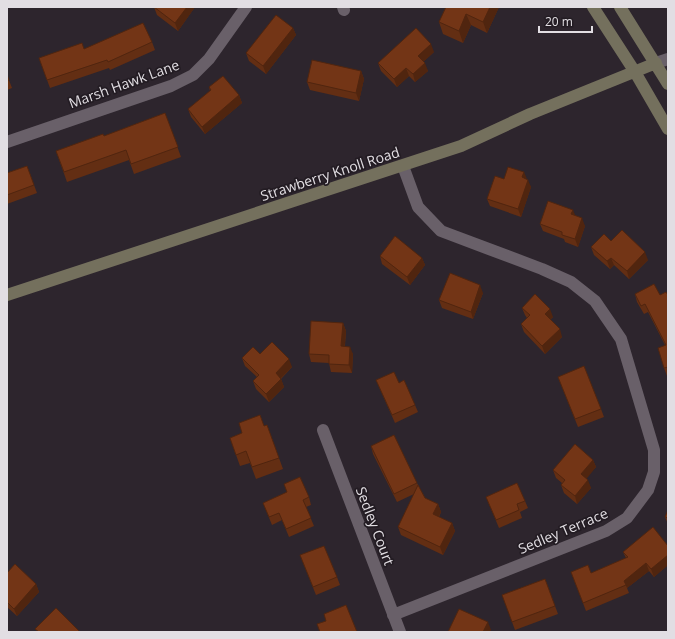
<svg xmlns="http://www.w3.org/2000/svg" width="675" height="639" font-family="'Open Sans',sans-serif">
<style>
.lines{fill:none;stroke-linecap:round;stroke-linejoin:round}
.street{stroke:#696069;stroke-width:12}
.secondary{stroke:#74705d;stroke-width:12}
.wall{fill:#632e13}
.shaded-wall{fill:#50250f}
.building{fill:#733516;stroke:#50250f}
.labels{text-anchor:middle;stroke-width:3.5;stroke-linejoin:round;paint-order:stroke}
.street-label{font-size:14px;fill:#e2dee3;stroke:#231c23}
</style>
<rect width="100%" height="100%" fill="#2d252d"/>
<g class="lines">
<path class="street" d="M 343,7 L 344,10
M 656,63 L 668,59
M 7,142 L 171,86 L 193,75 L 209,59 L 246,7
M 323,430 L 400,632
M 393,615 L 606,531 L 627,518 L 648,490 L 654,472 L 654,450 L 621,339 L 595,301 L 571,282 L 542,269 L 441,231 L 418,207 L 403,166"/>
<path class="secondary" d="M 593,7 L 635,72 L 668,129
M 620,7 L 668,84
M 7,295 L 461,146 L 530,114 L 656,63"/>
</g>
<path class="wall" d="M 154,7 L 195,7 L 178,31 L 157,15 Z
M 446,7 L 499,7 L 487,33 L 471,25 L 463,43 L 443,34 L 439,22 Z
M 293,28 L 296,35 L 266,74 L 249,61 L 246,53 Z
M 152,42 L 155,50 L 110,70 L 109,68 L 50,88 L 39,58 L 84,49 Z
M 434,52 L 423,62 L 428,71 L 415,82 L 409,76 L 397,87 L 381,71 L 378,63 Z
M 361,71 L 364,79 L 359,101 L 310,90 L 307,82 Z
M 7,75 L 12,88 L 7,90 Z
M 209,87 L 239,95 L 242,103 L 205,134 L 191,117 L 188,109 L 210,91 Z
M 165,113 L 181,157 L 134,174 L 129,160 L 67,182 L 56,151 L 104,136 Z
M 27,166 L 37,193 L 7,204 L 7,173 Z
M 504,179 L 526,179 L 531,187 L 521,217 L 490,206 L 487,199 Z
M 575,215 L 585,226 L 578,247 L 565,242 L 564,239 L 543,231 L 540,224 Z
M 591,247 L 648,260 L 629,279 L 614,265 L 610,269 L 594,255 Z
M 380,256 L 422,258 L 425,265 L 410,285 L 382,264 Z
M 483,293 L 473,319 L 442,308 L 439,300 Z
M 635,294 L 668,295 L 668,375 L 667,376 L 664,368 L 665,345 L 648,312 L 644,314 L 637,302 Z
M 522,308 L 553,317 L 550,320 L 562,337 L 545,354 L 524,332 L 521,324 L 527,318 L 525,315 Z
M 343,323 L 346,331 L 345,346 L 353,354 L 352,373 L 331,372 L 329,363 L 311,362 L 309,354 Z
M 260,354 L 292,367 L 281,379 L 284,387 L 269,402 L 256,389 L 253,381 L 257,377 L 245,366 L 242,358 Z
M 558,377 L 601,409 L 604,417 L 578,427 Z
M 376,380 L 399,383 L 415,405 L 418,412 L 395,423 Z
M 260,415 L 264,426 L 267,425 L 283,469 L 256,479 L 250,463 L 240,466 L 230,438 L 242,433 Z
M 371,446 L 417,483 L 425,498 L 438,504 L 441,512 L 439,517 L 452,523 L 455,531 L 443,555 L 401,535 L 398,527 L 414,494 L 397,502 L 373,454 Z
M 593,460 L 596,467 L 586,478 L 591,488 L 577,504 L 564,493 L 561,485 L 562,483 L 556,478 L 553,470 Z
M 309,497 L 311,505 L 306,507 L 314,526 L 289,537 L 282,520 L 272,525 L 263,503 Z
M 486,497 L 525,501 L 528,508 L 520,512 L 522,518 L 499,528 Z
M 668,510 L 668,524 L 665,517 Z
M 668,546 L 668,565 L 654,577 L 649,571 L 627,588 L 629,593 L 586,611 L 571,572 L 591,573 L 626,558 L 623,552 Z
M 300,555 L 337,577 L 340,585 L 316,595 Z
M 7,573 L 36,584 L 39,592 L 17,616 L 7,607 Z
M 545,579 L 558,614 L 515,630 L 502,595 Z"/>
<path class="shaded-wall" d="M 187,7 L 195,7 L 178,31 L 175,23 Z
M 490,7 L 499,7 L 487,33 L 483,22 Z
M 466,14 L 471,25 L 463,43 L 459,31 Z
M 293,28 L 296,35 L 266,74 L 263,66 Z
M 431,44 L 434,52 L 421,64 L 418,56 Z
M 425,63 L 428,71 L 415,82 L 413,74 Z
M 406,68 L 409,76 L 397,87 L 394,79 Z
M 361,71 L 364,79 L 359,101 L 356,93 Z
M 239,95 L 242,103 L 205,134 L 202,127 Z
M 524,172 L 527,179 L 522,177 Z
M 528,180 L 531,187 L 521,217 L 518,209 Z
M 573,210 L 576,217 L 571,214 Z
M 582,218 L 585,226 L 578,247 L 575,239 Z
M 645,252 L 648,260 L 629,279 L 627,271 Z
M 422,258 L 425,265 L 410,285 L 407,277 Z
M 611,258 L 614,265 L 610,269 L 607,261 Z
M 480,285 L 483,293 L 473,319 L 471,312 Z
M 550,309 L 553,317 L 548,322 L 545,314 Z
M 343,323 L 346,331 L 344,354 L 341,346 Z
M 560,329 L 562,337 L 545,354 L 542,346 Z
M 350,347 L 353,354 L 352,373 L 349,365 Z
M 289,359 L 292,367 L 278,381 L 276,373 Z
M 281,379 L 284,387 L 269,402 L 266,394 Z
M 593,460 L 596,467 L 584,482 L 581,474 Z
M 588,480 L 591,488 L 577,504 L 575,496 Z
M 438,504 L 441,512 L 436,522 L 433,514 Z
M 452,523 L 455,531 L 443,555 L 440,547 Z
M 668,555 L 668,565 L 654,577 L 651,569 Z
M 646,563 L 649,571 L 627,588 L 624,581 Z
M 36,584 L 39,592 L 17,616 L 14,609 Z
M 488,622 L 491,630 L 490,632 L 483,632 Z"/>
<path class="building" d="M 154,7 L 187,7 L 175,23 Z
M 446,7 L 490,7 L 483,22 L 466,14 L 459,31 L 439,22 Z
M 276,15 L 293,28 L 263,66 L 246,53 Z
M 143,23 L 152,42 L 108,62 L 107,60 L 47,80 L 39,58 L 82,43 L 84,49 Z
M 416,28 L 431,44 L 418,56 L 425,63 L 413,74 L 406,68 L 394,79 L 378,63 Z
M 312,60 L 361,71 L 356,93 L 307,82 Z
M 7,75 L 9,80 L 7,81 Z
M 223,76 L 239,95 L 202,127 L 188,109 L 211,90 L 209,87 Z
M 165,113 L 178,147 L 131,164 L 126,150 L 64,172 L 56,151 L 103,134 L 104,136 Z
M 27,166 L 34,185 L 7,195 L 7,173 Z
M 508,167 L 524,172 L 522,177 L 528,180 L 518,209 L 487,199 L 495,176 L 504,179 Z
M 548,201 L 573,210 L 571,214 L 582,218 L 575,239 L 562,235 L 562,232 L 540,224 Z
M 622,230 L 645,252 L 627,271 L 611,258 L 607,261 L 591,247 L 604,234 L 611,241 Z
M 395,236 L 422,258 L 407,277 L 380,256 Z
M 450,273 L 480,285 L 471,312 L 439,300 Z
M 654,284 L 660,295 L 666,292 L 668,295 L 668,367 L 664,368 L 658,348 L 666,345 L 645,304 L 641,306 L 635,294 Z
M 535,294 L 550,309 L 545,314 L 560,329 L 542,346 L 521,324 L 530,315 L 522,308 Z
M 311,321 L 343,323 L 341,346 L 350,347 L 349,365 L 329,364 L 329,355 L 309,354 Z
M 272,342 L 289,359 L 276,373 L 281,379 L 266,394 L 253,381 L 259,375 L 242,358 L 253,347 L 260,354 Z
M 584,366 L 601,409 L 575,419 L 558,377 Z
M 394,372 L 399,383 L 404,380 L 415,405 L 392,415 L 376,380 Z
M 260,415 L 264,426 L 267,425 L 279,458 L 252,467 L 246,451 L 236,455 L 230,438 L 242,433 L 239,423 Z
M 394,435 L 417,483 L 394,494 L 371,446 Z
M 575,444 L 593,460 L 581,474 L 588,480 L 575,496 L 561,485 L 565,480 L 553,470 Z
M 300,477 L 309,497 L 303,500 L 311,518 L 286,529 L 279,513 L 269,517 L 263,503 L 287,492 L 284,484 Z
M 517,483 L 525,501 L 517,504 L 519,510 L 496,520 L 486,497 Z
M 418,485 L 425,498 L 438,504 L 433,514 L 452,523 L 440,547 L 398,527 Z
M 668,510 L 668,518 L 665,517 Z
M 653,527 L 668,546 L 668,555 L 651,569 L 646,563 L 624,581 L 626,585 L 583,603 L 571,572 L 588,565 L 591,573 L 628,557 L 623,552 Z
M 324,546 L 337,577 L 313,587 L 300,555 Z
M 15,564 L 36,584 L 14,609 L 7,602 L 7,573 Z
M 545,579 L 555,606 L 512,622 L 502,595 Z
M 346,605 L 357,632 L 320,632 L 317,624 L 326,621 L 324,614 Z
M 56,608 L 80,632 L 39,632 L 35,629 Z
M 459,609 L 488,622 L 483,632 L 448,632 Z"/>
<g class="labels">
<g class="street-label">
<text transform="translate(124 84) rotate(-20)" y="5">Marsh Hawk Lane</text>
<text transform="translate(330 174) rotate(-18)" y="5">Strawberry Knoll Road</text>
<text transform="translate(375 526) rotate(69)" y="5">Sedley Court</text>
<text transform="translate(563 531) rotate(-23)" y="5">Sedley Terrace</text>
</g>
</g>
<rect width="675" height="639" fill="none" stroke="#e2dee3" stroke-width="16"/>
<path d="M539 26v6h53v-6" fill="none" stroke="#e2dee3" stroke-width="2"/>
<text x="545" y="26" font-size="12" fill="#e2dee3" stroke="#231c23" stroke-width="3" paint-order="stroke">20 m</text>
</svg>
